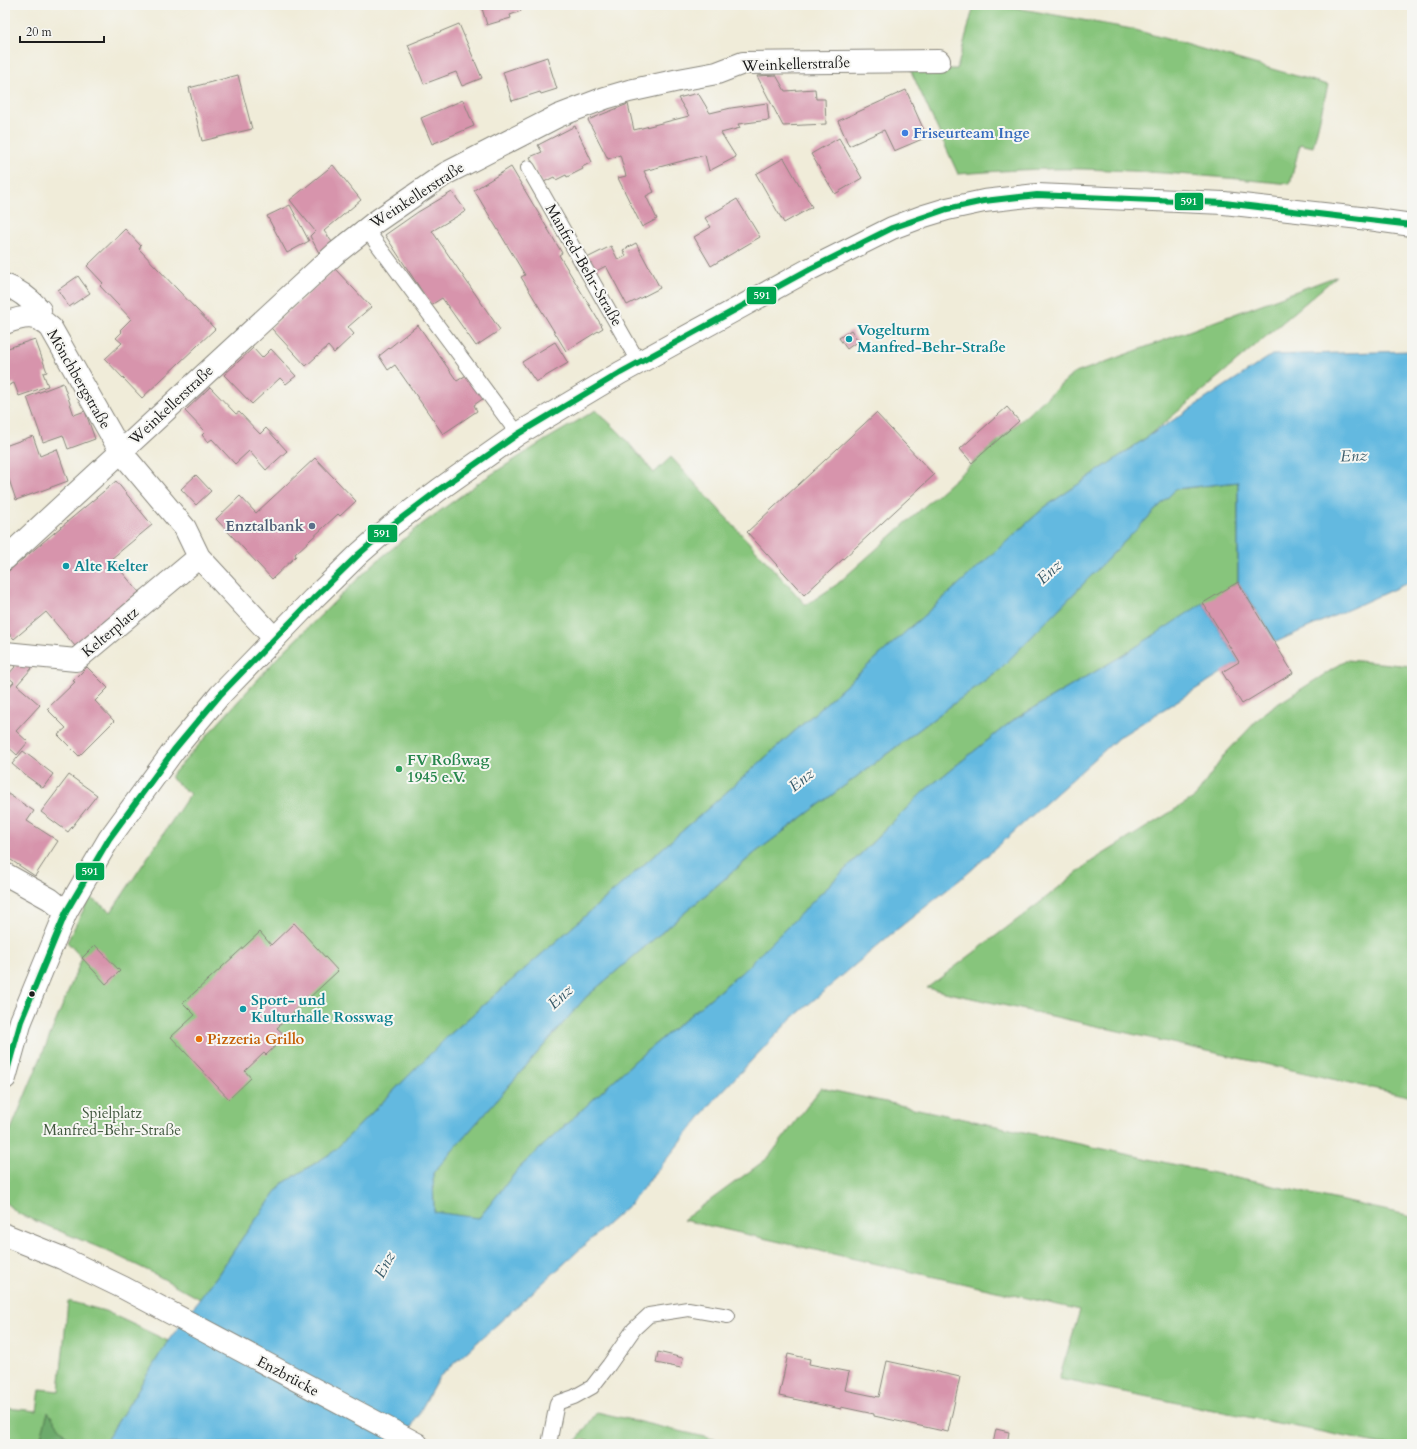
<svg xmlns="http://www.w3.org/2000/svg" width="1417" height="1449" font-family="Cardo,serif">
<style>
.green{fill:#87c57c;stroke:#52704c}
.forest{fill:#6daa6c;stroke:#446344}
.water{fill:#63b9e0;stroke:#406a7e}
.building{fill:#d794ac}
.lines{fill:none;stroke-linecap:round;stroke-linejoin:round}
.lane-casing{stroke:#86847a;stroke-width:16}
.street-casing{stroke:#86847a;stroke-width:24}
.secondary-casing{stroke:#86847a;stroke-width:24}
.lane{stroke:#fff;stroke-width:14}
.street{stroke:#fff;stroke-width:22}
.secondary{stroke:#fff;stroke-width:22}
.bus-1-casing{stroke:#f6f6f2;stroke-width:9}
.bus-1{stroke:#00a651;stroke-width:6}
.shop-dot{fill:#3f7fe0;stroke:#f6f6f2;stroke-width:1.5}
.culture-dot{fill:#0f9aa8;stroke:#f6f6f2;stroke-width:1.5}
.service-dot{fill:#5c6f8a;stroke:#f6f6f2;stroke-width:1.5}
.leisure-dot{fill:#2e9e5b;stroke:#f6f6f2;stroke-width:1.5}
.bus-dot{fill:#1c1c1c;stroke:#f6f6f2;stroke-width:1.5}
.food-dot{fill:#e8710a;stroke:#f6f6f2;stroke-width:1.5}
.labels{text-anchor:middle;stroke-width:4;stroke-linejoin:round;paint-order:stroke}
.street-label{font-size:15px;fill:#1c1c1c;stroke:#f6f6f2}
.shop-label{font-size:15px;font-weight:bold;fill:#366cbe;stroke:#f6f6f2;text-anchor:start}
.culture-label{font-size:15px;font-weight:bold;fill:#0d838f;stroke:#f6f6f2;text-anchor:start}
.service-label{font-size:15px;font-weight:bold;fill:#4e5e75;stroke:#f6f6f2;text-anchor:end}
.leisure-label{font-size:15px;font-weight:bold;fill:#27864d;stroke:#f6f6f2;text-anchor:start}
.food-label{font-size:15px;font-weight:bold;fill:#c56008;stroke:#f6f6f2;text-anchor:start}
.park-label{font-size:15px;fill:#41573e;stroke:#f6f6f2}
.water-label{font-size:16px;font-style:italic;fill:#385b6a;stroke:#f6f6f2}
.line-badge{stroke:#f6f6f2;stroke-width:1.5}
.badge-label{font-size:11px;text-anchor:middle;font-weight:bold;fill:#fff}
</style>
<rect width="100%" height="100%" fill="#f6f6f2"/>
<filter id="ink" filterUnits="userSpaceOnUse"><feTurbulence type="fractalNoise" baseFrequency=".025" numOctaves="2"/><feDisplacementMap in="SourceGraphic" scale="8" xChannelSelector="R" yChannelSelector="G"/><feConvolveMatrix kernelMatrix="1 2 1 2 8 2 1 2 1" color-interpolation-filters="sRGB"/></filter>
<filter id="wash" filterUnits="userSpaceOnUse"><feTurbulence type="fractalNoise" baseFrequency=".012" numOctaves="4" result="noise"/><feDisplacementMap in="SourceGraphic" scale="16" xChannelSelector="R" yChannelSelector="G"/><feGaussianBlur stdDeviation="0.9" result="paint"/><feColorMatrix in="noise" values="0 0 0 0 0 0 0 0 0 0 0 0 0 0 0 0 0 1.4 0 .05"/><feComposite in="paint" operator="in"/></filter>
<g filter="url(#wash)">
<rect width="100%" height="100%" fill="#f0ecd9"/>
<path class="green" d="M 974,5 L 1000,5 L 1132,29 L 1328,85 L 1313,147 L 1300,144 L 1290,184 C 1221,177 1151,171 1082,169 C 1040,168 999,171 958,174 L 910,69 L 957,69 Z
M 1337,276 L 1149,436 L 1045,507 L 729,790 L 447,1037 L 333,1152 L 282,1184 L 243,1237 L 217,1276 L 200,1299 L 151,1272 L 105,1250 L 19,1214 L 9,1206 L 5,1200 L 5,1144 L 82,958 L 67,942 L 90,897 L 111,912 L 190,794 L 170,777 L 277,658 L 371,566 L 422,524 L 481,481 L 547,439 L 596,410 L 620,433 L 654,473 L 671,457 L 806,605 L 836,585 L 1073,374 Z
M 1238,482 L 1238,582 L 1125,654 L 1012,721 L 924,791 L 741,973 L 637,1059 L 519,1168 L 479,1218 L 434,1213 L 433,1173 L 586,997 L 756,852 L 1000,669 L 1176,489 Z
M 1347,660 L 1412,666 L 1412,1097 L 927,988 L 1038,904 L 1092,861 L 1195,797 L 1225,754 L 1265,712 Z
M 821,1088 L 1412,1216 L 1412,1444 L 1382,1444 L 1059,1379 L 1080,1310 L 683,1220 L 768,1158 Z
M 68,1301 L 105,1311 L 168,1341 L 104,1444 L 72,1444 L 48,1413 L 39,1444 L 5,1444 L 6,1408 L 37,1411 L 40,1389 L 59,1391 Z
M 597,1412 L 735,1444 L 574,1444 Z"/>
<path class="forest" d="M 48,1412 L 72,1444 L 39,1444 Z"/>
<path class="water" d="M 1412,351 L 1412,581 L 1276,642 L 1238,582 L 1238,482 L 1176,489 L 1000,669 L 756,852 L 586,997 L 433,1173 L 434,1212 L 479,1218 L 519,1168 L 637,1059 L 741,973 L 924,791 L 1012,721 L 1125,654 L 1203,603 L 1239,662 L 1118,738 L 967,874 L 890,935 L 789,1021 L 716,1098 L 631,1203 L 439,1377 L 402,1444 L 104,1444 L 168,1341 L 217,1276 L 243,1237 L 282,1184 L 333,1152 L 447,1037 L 729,790 L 1045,507 L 1149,436 L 1272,355 Z"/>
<g id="blocks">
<path class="building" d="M 481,5 L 519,5 L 521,11 L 510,15 L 511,18 L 487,25 Z
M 459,24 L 482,78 L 462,86 L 456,72 L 424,84 L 408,45 Z
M 547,57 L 557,89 L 541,94 L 540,92 L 512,101 L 503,72 Z
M 238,75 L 252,129 L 202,141 L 189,88 Z
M 776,75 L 785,91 L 815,89 L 816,99 L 825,99 L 826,124 L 783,126 L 757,76 Z
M 906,90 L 927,137 L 894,151 L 884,130 L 849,146 L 838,121 Z
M 698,93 L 710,113 L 731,108 L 767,103 L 769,120 L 738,124 L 740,128 L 721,133 L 736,157 L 709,171 L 705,155 L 644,171 L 654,192 L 646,196 L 657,219 L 642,227 L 618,178 L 626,176 L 620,155 L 608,159 L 588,120 L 628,104 L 634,130 L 689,116 L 678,98 Z
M 463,100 L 474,126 L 432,144 L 421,118 Z
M 575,126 L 592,162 L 582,167 L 583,169 L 567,177 L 566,175 L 556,180 L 554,177 L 542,183 L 530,157 L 542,152 L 538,145 Z
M 839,138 L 862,178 L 835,194 L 811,154 Z
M 784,158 L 812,207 L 784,223 L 756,174 Z
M 333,165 L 361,200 L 324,231 L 332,242 L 319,253 L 310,236 L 315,231 L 290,200 Z
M 511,167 L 562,253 L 559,255 L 603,328 L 566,351 L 521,277 L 525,275 L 474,190 Z
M 452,192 L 466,211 L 432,231 L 500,330 L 476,346 L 442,298 L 431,305 L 385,235 L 418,212 Z
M 737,199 L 760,237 L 711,266 L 694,237 L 711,227 L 705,218 Z
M 290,205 L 309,241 L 287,253 L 267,216 Z
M 125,229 L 141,246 L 139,249 L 215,329 L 142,398 L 105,359 L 122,343 L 116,338 L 122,332 L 120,330 L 131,319 L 100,286 L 103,283 L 87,266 Z
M 636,243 L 660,288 L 627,305 L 606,266 L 592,273 L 585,259 L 611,246 L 618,260 L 626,256 L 623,250 Z
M 335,269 L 371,307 L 348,327 L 354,334 L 334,353 L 328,346 L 306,366 L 271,328 Z
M 78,276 L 90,293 L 69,307 L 58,290 Z
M 418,325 L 457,381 L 468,374 L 484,398 L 474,405 L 477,411 L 443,434 L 395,365 L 388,370 L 379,356 Z
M 851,330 L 858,341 L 847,349 L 839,338 Z
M 35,339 L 47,372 L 43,373 L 48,386 L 19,396 L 14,383 L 5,387 L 5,349 Z
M 555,342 L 568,363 L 536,382 L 522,362 Z
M 253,348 L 262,358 L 271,349 L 296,376 L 286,384 L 280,378 L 252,404 L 224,375 Z
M 63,383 L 74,415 L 85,411 L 95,439 L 68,449 L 63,435 L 43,442 L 27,397 Z
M 210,387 L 236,414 L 239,412 L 260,434 L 266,428 L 287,451 L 266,470 L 249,451 L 235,464 L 212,439 L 208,442 L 202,435 L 205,432 L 185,411 Z
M 1007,407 L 1019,421 L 972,463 L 960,449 Z
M 876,413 L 934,475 L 804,595 L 747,532 Z
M 33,436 L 40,456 L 57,449 L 68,481 L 16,500 L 5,468 L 5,446 Z
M 315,458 L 356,501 L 340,516 L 338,514 L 295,554 L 296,556 L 272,579 L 216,519 L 240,496 L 256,513 Z
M 196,475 L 211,491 L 196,505 L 181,489 Z
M 116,481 L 152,525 L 111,559 L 139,592 L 75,646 L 46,612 L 14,639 L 5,629 L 5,574 Z
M 1238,582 L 1293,673 L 1242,704 L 1222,672 L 1239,662 L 1203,603 Z
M 22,659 L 32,668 L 17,685 L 40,705 L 16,731 L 28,742 L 17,755 L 5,744 L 5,692 L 14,682 L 7,676 Z
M 87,667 L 108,688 L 95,701 L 114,721 L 79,756 L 58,735 L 66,728 L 47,709 L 75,682 L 73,681 Z
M 23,751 L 53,774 L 43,788 L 25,775 L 12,764 Z
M 69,775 L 97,795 L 68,832 L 41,812 Z
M 5,792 L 34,811 L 27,821 L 58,841 L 35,876 L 5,856 Z
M 294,923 L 338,971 L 277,1028 L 286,1036 L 266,1055 L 264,1053 L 245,1071 L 251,1078 L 229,1099 L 171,1037 L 195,1015 L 183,1003 L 260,932 L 271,945 Z
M 95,945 L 120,971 L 106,984 L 82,958 Z
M 658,1352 L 683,1358 L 681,1368 L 656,1363 Z
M 788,1354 L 810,1359 L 809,1364 L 849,1372 L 845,1390 L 879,1397 L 887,1361 L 960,1377 L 948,1432 L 874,1416 L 874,1414 L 841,1407 L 841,1409 L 779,1396 Z
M 996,1429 L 1009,1432 L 1007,1444 L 993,1444 Z
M 579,1440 L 585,1440 L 590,1444 L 573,1444 Z"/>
</g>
</g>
<g filter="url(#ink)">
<use href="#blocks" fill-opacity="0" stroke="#86847a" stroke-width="1"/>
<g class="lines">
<g class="lane-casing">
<path id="lane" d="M 528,168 L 639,363
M 366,229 L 518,434
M 549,1444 L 557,1403 L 574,1397 L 592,1387 L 609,1365 L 634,1329 L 649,1315 L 688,1309 L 728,1316"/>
</g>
<g class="street-casing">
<path id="street" d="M 5,285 C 19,290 30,299 40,310 L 37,318
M 5,323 C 24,316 36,313 51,328 L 121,452 L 185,528 L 199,557 L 274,638
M 5,559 L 335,254 L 374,223 L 445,174 L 558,116 L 605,98 L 629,91 L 679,80 L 717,73 L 743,63 L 939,61
M 5,653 L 76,660 L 199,557
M 5,874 L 50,899 L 66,912"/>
</g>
<g class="secondary-casing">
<path id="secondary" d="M 5,1078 L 21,1021 L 66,912 L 109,839 L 174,750 L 220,695 L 313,599 L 359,554 L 391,526 L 440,489 L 518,434 L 620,373 L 810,269 L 892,228 L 924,216 L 947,209 L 984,201 L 1037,195 L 1224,203 L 1369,219 L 1412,225
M 5,1235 L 62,1258 L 124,1288 L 417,1444"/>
</g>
<use href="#lane" class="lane"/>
<use href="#street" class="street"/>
<use href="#secondary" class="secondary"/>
<g class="bus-1-casing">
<path id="bus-1" d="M 5,1078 L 21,1021 L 66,912 L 109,839 L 174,750 L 220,695 L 313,599 L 359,554 L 391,526 L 440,489 L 518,434 L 620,373 L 810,269 L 892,228 L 947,209 L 984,201 L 1037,195 L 1224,203 L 1412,225"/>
</g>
<use href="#bus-1" class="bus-1"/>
</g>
</g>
<circle class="shop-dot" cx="905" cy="133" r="4"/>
<g class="culture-dot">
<circle cx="849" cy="339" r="4"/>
<circle cx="66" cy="566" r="4"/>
<circle cx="243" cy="1009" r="4"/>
</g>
<circle class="service-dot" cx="312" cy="526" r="4"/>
<circle class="leisure-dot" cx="399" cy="769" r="4"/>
<circle class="bus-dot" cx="32" cy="994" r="3.5"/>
<circle class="food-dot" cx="199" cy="1039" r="4"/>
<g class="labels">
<g class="street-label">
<text transform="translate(796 64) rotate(-2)" y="5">Weinkellerstraße</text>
<text transform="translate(417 195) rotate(-33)" y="5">Weinkellerstraße</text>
<text transform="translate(584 265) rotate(60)" y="5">Manfred-Behr-Straße</text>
<text transform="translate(79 379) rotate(60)" y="5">Mönchbergstraße</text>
<text transform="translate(171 405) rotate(-43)" y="5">Weinkellerstraße</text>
<text transform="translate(110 632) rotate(-40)" y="5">Kelterplatz</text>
<text transform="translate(288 1376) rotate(28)" y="5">Enzbrücke</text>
</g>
<g class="shop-label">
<text x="913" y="138">Friseurteam Inge</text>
</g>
<g class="culture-label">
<text x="857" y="335">Vogelturm<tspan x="857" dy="17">Manfred-Behr-Straße</tspan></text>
<text x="74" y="571">Alte Kelter</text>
<text x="251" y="1005">Sport- und<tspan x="251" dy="17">Kulturhalle Rosswag</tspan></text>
</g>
<g class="service-label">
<text x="304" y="531">Enztalbank</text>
</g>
<g class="leisure-label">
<text x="407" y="765">FV Roßwag<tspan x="407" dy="17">1945 e.V.</tspan></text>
</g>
<g class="food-label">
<text x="207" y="1044">Pizzeria Grillo</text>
</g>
<g class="park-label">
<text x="112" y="1118">Spielplatz<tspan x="112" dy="17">Manfred-Behr-Straße</tspan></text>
</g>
<g class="water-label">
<text transform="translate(1354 455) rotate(-2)" y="6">Enz</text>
<text transform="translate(1049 571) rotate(-43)" y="6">Enz</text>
<text transform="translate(801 779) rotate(-39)" y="6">Enz</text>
<text transform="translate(560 996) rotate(-43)" y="6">Enz</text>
<text transform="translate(384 1264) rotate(-62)" y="6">Enz</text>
</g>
</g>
<g class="line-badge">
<rect x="1174" y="192" width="30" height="19" rx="4" fill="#00a651"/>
<rect x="746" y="286" width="31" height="19" rx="4" fill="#00a651"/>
<rect x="367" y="524" width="31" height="19" rx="4" fill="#00a651"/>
<rect x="75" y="862" width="30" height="19" rx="4" fill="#00a651"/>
</g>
<g class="badge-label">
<text x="1189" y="205">591</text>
<text x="762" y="299">591</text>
<text x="382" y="537">591</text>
<text x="90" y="875">591</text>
</g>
<rect width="1417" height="1449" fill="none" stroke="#f6f6f2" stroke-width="20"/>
<path d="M20 36v6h84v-6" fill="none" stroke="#1c1c1c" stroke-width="2"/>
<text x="26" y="36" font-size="12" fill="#1c1c1c" stroke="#f6f6f2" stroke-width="3" paint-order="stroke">20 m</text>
</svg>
